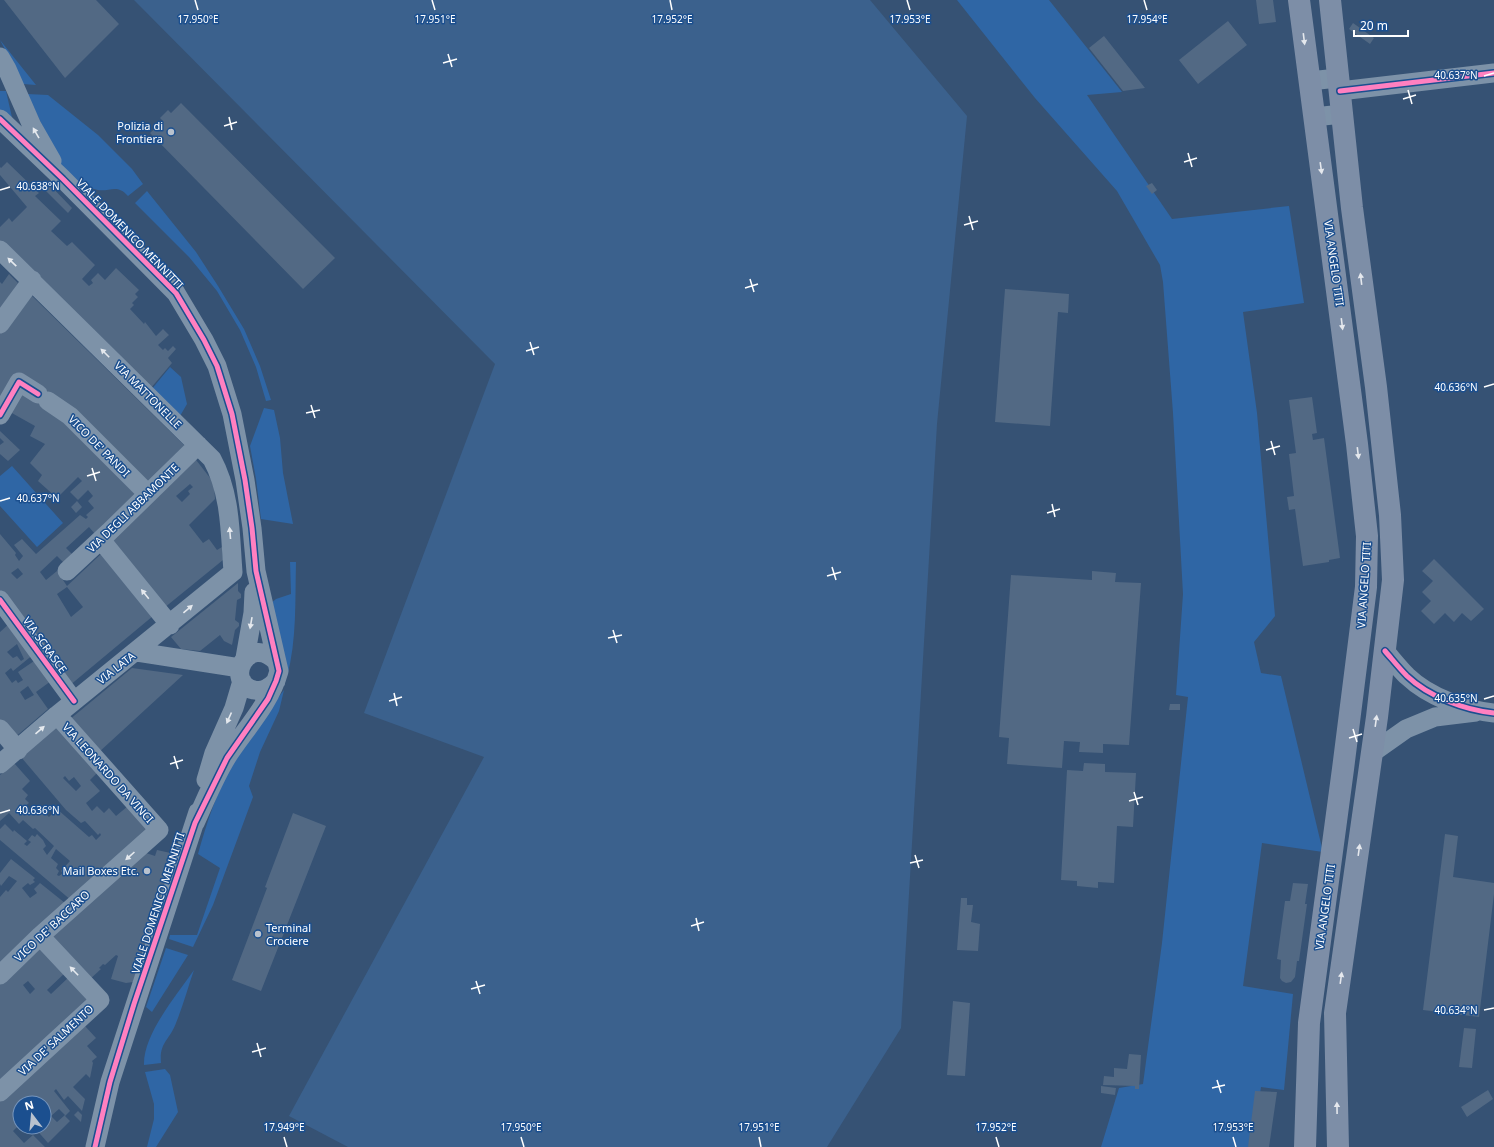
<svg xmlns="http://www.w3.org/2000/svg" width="1494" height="1147" font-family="'Noto Sans',sans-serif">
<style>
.green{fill:#2f66a5}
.water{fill:#3b618d}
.building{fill:#526984;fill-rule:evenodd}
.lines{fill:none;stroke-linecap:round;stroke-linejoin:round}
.minor{stroke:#7d92a8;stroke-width:19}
.major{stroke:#7d8ea7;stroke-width:22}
.cycleway-casing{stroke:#1b4f8f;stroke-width:8}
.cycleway{stroke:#ff80c0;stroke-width:5}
.oneway{fill:#e5e8ed}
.oneway2{fill:#e5e9ee}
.ticks{fill:none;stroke:#fff;stroke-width:1.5}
.poi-dot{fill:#b9c2ce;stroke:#1b4f8f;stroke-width:1.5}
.labels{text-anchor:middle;stroke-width:3;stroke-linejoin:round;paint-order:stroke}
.poi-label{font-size:11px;fill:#fff;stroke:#1b4f8f;text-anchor:end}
.street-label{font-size:11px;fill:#fff;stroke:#1b4f8f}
.ticks-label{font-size:10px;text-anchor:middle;fill:#fff;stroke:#1b4f8f;stroke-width:3;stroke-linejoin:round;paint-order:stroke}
</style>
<rect width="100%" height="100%" fill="#365274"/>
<path class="green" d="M 957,0 L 1049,0 L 1122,92 L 1087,95 L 1172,219 L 1289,206 L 1304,303 L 1243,312 L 1257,413 L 1275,616 L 1254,642 L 1261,673 L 1281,676 L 1323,852 L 1262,843 L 1243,986 L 1293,994 L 1284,1090 L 1261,1087 L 1252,1147 L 1101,1147 L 1119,1088 L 1143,1084 L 1162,943 L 1188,697 L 1176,695 L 1183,594 L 1173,413 L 1163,282 L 1160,265 L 1117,191 L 1035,98 Z
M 0,40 L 36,85 L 23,84 Z
M 0,91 L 6,91 L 14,126 L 0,112 Z
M 27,94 L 48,95 L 98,135 L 132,169 L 143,184 L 128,196 C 116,182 108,194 94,189 C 80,185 66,173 58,161 C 54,154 51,146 48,138 C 41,123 34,108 27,94 Z
M 147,191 L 196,252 L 218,286 L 244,329 L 260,366 L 271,400 L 266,401 L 256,367 L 240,330 L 217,291 L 189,257 L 135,203 Z
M 170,367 L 181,377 L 187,404 L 180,416 L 151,390 Z
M 264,408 L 274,410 L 280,438 L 283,473 L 293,524 L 261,519 L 256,479 L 250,446 Z
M 12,466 L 63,523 L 37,547 L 0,506 L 0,476 Z
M 290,562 L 296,562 C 295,600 297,640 287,677 L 286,661 L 270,604 L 276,599 L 291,594 Z
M 284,690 L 279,711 L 260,752 L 249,786 L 253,797 L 213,905 L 193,947 L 169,939 L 170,935 L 197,935 L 220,868 L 198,854 C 207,822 217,791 233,762 C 247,736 267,713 284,690 Z
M 166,948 L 188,955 L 152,1012 L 146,1007 Z
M 194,970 C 188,987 183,1006 176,1023 C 170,1040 159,1042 161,1063 L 144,1065 C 143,1034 177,995 194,970 Z
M 165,1069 L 170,1075 L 178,1112 L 156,1147 L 147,1147 L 154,1119 L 154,1104 L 145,1072 Z"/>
<path class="water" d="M 134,0 L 870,0 L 967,116 L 937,424 L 901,1028 L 827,1147 L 348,1147 L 289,1116 L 484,757 L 364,713 L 495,364 Z"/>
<path class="building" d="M 4,0 L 96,0 L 119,24 L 65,78 Z
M 1256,0 L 1273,0 L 1276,22 L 1259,24 Z
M 1228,21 L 1247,45 L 1198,84 L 1179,60 Z
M 1353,23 L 1374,38 L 1370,44 L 1349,29 Z
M 1104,36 L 1145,88 L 1123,91 L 1089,48 Z
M 181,103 L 335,258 L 303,289 L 150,133 L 163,121 L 160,118 L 168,110 L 171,113 Z
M 7,162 L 39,193 L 35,196 L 61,221 L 51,231 L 67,246 L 72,242 L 95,265 L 82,279 L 89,286 L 93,283 L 91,280 L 98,273 L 105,280 L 116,268 L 139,290 L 135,294 L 138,297 L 132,303 L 134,305 L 130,309 L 144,324 L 145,322 L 156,336 L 163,329 L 169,335 L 158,345 L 163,350 L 165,348 L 168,351 L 173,346 L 176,349 L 168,358 L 172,363 L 150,389 L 0,242 L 0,227 L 9,218 L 12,222 L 27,207 L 0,175 L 0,167 L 1,168 Z
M 48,183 L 72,208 L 68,213 L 43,188 Z
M 1152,183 L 1157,190 L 1152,194 L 1146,186 Z
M 9,274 L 18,283 L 0,310 L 0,282 L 2,284 Z
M 1005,289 L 1069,294 L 1068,313 L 1058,312 L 1050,426 L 995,422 Z
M 29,293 L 185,446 L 147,483 L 76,413 L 16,373 L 0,401 L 0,332 Z
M 21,391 L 48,407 L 137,493 L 95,534 L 89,527 L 66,548 L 73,555 L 65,564 L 57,556 L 40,572 L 46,580 L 57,571 L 67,586 L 101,554 L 153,616 L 69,686 L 0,592 L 0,534 L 16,553 L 15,555 L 19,561 L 23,556 L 14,545 L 22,539 L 36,554 L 80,515 L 86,519 L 88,517 L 86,515 L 94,508 L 88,501 L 93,496 L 88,490 L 78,500 L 70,492 L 82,481 L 78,477 L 57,498 L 38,481 L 42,475 L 30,463 L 45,444 L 30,436 L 35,426 L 10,412 ZM 18,568 L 23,574 L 17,579 L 11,573 ZM 67,587 L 83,607 L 71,617 L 57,594 Z
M 1312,397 L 1317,433 L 1312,434 L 1313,440 L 1324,438 L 1340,558 L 1329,560 L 1329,562 L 1303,566 L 1295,509 L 1289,510 L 1287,497 L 1294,496 L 1289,454 L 1296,453 L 1289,400 Z
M 0,431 L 20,450 L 8,461 L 0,454 L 0,445 L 4,442 L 0,438 Z
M 193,456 L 214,483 L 215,499 L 189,525 L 203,543 L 209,539 L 217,550 L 222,547 L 223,560 L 164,608 L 107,540 ZM 190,484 L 193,487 L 188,491 L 190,494 L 182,502 L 176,496 Z
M 77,501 L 82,507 L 76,513 L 71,507 Z
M 1434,559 L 1484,609 L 1471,621 L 1462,613 L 1454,622 L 1445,613 L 1434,624 L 1421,611 L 1431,601 L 1422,592 L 1433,581 L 1422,571 Z
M 1092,571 L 1116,573 L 1115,582 L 1141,583 L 1129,745 L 1103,744 L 1103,753 L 1079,752 L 1080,742 L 1064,741 L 1062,768 L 1007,764 L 1009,738 L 999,737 L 1011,575 L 1092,580 Z
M 238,583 L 238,591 L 241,594 L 241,598 L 237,600 L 235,620 L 239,623 L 239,626 L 235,630 L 232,645 L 224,641 L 220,635 L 200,651 L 181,649 L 171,637 Z
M 10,623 L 34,654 L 13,671 L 11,668 L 5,673 L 12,683 L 16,680 L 18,683 L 23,680 L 18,672 L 37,659 L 51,681 L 36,692 L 48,709 L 13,739 L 0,723 L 0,632 ZM 17,644 L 24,659 L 21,661 L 17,656 L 13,658 L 7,652 ZM 28,686 L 34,695 L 25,700 L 20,692 Z
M 132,668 L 183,675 L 98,753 L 69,720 Z
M 1170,704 L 1180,704 L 1180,710 L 1169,710 Z
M 58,726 L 98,772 L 90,780 L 100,791 L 86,803 L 92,811 L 97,806 L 104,813 L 109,808 L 116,816 L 128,806 L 150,829 L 72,901 L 0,840 L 0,829 L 5,824 L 13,832 L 14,830 L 27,841 L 24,844 L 27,846 L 31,842 L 28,840 L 32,835 L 35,837 L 37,834 L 43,840 L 46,846 L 43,849 L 47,855 L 54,846 L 35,828 L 33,829 L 23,820 L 19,824 L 9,813 L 0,821 L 0,775 L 14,763 L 30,781 L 22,789 L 28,795 L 25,799 L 29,803 L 25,806 L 31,812 L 37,806 L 49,817 L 57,809 L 89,837 L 92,835 L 96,840 L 101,835 L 100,833 L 98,835 L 85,821 L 81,823 L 66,810 L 21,757 ZM 65,776 L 69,781 L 74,777 L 81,786 L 76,791 L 63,778 ZM 56,849 L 70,861 L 61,871 L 63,873 L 59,876 L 57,875 L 59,871 L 56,868 L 58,864 L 51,858 Z
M 1084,763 L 1105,764 L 1105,772 L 1136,773 L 1133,827 L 1117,826 L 1114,883 L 1098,882 L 1098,888 L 1077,886 L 1077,881 L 1061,880 L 1067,770 L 1083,771 Z
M 293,813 L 326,826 L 261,991 L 232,980 L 267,888 L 265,887 Z
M 1445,834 L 1458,836 L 1453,877 L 1494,883 L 1494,894 L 1479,1017 L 1423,1010 Z
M 157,850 L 175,854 L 133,982 L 126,983 L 111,979 L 118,956 L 116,955 L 105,965 L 103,964 L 99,968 L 101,969 L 88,981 L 48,937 L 143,852 L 155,856 Z
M 11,859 L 35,878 L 33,880 L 35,882 L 30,885 L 28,883 L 22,888 L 30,898 L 37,893 L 34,889 L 40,883 L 65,903 L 0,963 L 0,897 L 6,890 L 8,892 L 17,881 L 9,876 L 1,886 L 0,884 L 0,873 Z
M 1293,883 L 1308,884 L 1305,904 L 1307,904 L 1299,961 L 1297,961 L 1295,977 L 1291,982 L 1286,983 L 1282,981 L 1280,978 L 1281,960 L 1277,959 L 1285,901 L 1290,901 Z
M 961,898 L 967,898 L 967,905 L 973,905 L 971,922 L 980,924 L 978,951 L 957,950 Z
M 40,945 L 66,972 L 47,990 L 51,994 L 70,976 L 90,998 L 0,1083 L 0,982 ZM 28,981 L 35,989 L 30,994 L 23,985 Z
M 953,1001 L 970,1003 L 965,1076 L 947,1075 Z
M 85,1026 L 96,1038 L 87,1046 L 97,1057 L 92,1061 L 93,1063 L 90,1078 L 86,1074 L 73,1087 L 85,1099 L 82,1111 L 68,1096 L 64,1100 L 56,1089 L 54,1091 L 70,1111 L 65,1116 L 70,1121 L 48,1143 L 34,1127 L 44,1127 L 44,1103 L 20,1103 L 20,1112 L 14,1116 L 20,1124 L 13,1131 L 24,1143 L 33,1135 L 45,1147 L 0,1147 L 0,1101 ZM 59,1109 L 65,1115 L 57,1122 L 51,1116 Z
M 1464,1028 L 1476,1029 L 1472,1068 L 1459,1067 Z
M 1129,1054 L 1141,1055 L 1139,1089 L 1135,1089 L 1135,1086 L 1103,1085 L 1104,1076 L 1114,1077 L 1114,1068 L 1127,1069 Z
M 1101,1086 L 1116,1088 L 1115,1095 L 1101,1093 Z
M 1488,1090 L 1493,1099 L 1467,1117 L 1461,1107 Z
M 1255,1091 L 1277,1092 L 1269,1147 L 1248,1147 Z
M 78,1111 L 82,1115 L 81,1122 L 74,1115 Z"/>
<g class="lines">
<path class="minor" d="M 0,57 L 7,69 L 32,126 L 52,161
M 1309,81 L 1338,78
M 1340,91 L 1494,73
M 1314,117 L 1342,114
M 0,119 L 63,179 L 176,293 L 204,340 L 217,366 L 232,414 L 245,480 L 252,528 L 256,571 L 279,671 C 270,704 245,729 227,757 C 214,778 205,801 195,823
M 0,250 L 212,459 C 231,494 230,533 233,572 L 57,715 L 0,764
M 0,324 L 32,280
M 48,401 L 70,416 L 147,493
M 0,415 L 19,382 L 38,394
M 101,540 L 170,625
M 67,571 L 109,532 L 198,445
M 0,600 L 74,701
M 1385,651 C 1392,659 1399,668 1407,676 C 1429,697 1465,710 1494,713
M 137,652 L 240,668
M 245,658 L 253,613 L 254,592
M 276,661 C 248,633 223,682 254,690 C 264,692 270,687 276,681
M 0,729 L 18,750
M 1372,753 L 1406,729 L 1435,717 L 1476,712
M 206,780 L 214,753 L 234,708 L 242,681
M 0,975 L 40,936 L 159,830 L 57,715
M 0,1092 L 100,1000 L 40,936
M 95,1147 L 110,1082 L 198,812"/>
<path class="major" d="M 1299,0 L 1357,444 L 1367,536 L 1366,587 L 1343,769 L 1309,1023 L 1305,1147
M 1330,0 L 1352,208 L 1376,387 L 1390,515 L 1393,580 L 1377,717 L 1335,1013 L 1338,1147"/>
<g class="cycleway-casing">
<path id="cycleway" d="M 1340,91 L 1494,73
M 0,119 L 63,179 L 176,293 L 204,340 L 217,366 L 232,414 L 245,480 L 252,528 L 256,571 L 279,671 L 276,681 L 268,699 L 227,758 L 195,823 L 134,1004 L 110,1082 L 95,1147
M 0,415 L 19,382 L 38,394
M 0,600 L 74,701
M 1385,651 C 1392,659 1399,668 1407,676 C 1429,697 1465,710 1494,713"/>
</g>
<use href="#cycleway" class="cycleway"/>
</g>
<defs><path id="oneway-solid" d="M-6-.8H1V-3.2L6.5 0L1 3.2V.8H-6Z"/></defs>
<g class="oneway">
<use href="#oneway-solid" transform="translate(1304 39) rotate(83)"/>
<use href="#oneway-solid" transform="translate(1321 168) rotate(82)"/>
<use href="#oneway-solid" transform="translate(1361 279) rotate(-97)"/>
<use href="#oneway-solid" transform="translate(1342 324) rotate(83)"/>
<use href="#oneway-solid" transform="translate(1358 453) rotate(83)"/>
<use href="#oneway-solid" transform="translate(1376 721) rotate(-82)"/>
<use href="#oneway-solid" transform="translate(1359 850) rotate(-82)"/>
<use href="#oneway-solid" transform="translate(1341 978) rotate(-82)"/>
<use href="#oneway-solid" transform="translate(1337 1108) rotate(-91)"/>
</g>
<g class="oneway2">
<use href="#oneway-solid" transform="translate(36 133) rotate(-120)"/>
<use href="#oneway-solid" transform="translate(12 262) rotate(-136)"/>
<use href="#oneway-solid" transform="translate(105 353) rotate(-135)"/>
<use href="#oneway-solid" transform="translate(230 533) rotate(-95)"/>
<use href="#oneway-solid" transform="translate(145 594) rotate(-129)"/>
<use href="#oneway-solid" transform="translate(188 609) rotate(-40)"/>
<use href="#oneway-solid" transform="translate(251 623) rotate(100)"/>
<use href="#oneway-solid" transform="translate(229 718) rotate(114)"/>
<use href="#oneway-solid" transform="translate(40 730) rotate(-41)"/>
<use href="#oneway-solid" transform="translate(130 856) rotate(138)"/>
<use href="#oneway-solid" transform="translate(74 971) rotate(-134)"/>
</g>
<path class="ticks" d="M 195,0 L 198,10M 432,0 L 435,10M 670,0 L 672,10M 907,0 L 910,10M 1144,0 L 1147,10M 448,54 L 452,67M 443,63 L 457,59M 1484,76 L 1494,73M 1408,90 L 1412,104M 1403,99 L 1416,95M 229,117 L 232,130M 224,126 L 237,122M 1188,153 L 1192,167M 1184,162 L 1197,158M 0,190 L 10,187M 969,216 L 973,230M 964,225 L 978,221M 750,279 L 754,292M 745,288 L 758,284M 530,342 L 534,355M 526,351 L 539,347M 1484,387 L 1494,384M 311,405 L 315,418M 306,413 L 320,410M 1271,441 L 1275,455M 1266,450 L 1280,446M 92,468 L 96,481M 87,476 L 100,472M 0,501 L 10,498M 1052,504 L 1055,517M 1047,513 L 1060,509M 832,567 L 836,580M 827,576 L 841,572M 613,630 L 617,643M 608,638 L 622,635M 394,693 L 397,706M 1484,699 L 1494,696M 389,701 L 402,697M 1353,729 L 1357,742M 1349,738 L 1362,734M 174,756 L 178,769M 170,764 L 183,760M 1134,792 L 1138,805M 1129,801 L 1143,797M 0,813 L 10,810M 915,855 L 919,868M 910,863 L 923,860M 696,918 L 699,931M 691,926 L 704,922M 476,981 L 480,994M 471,989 L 485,985M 1484,1010 L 1494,1008M 257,1043 L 261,1057M 252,1052 L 266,1048M 1217,1080 L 1221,1093M 1212,1088 L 1225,1085M 284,1137 L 287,1147M 521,1137 L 524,1147M 759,1137 L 761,1147M 996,1137 L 999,1147M 1233,1137 L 1236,1147"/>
<g class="poi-dot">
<circle cx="171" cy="132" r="4"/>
<circle cx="147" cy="871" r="4"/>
<circle cx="258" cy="934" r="4"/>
</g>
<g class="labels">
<g class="poi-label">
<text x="163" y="130">Polizia di<tspan x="163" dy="13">Frontiera</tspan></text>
<text x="139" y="875">Mail Boxes Etc.</text>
<text x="266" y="932" text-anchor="start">Terminal<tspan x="266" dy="13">Crociere</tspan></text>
</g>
<g class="street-label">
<text transform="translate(130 234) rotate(46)" y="4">VIALE DOMENICO MENNITTI</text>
<text transform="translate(1334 263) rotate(82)" y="4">VIA ANGELO TITI</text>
<text transform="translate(148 395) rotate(45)" y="4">VIA MATTONELLE</text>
<text transform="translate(99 446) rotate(45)" y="4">VICO DE' PANDI</text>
<text transform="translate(133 508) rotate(-44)" y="4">VIA DEGLI ABBAMONTE</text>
<text transform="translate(1364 585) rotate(-86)" y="4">VIA ANGELO TITI</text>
<text transform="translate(45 645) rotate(54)" y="4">VIA SCRASCE</text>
<text transform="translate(116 668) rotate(-38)" y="4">VIA LATA</text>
<text transform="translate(108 773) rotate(48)" y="4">VIA LEONARDO DA VINCI</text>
<text transform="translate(158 903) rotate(-72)" y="4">VIALE DOMENICO MENNITTI</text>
<text transform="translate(1325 907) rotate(-82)" y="4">VIA ANGELO TITI</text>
<text transform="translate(52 926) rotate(-43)" y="4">VICO DE' BACCARO</text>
<text transform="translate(56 1040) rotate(-43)" y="4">VIA DE' SALMENTO</text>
</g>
</g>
<g class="ticks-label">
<text x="198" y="23">17.950°E</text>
<text x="435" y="23">17.951°E</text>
<text x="672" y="23">17.952°E</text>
<text x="910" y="23">17.953°E</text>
<text x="1147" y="23">17.954°E</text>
<text x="1456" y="79">40.637°N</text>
<text x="38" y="190">40.638°N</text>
<text x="1456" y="391">40.636°N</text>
<text x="38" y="502">40.637°N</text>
<text x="1456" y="702">40.635°N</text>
<text x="38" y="814">40.636°N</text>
<text x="1456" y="1014">40.634°N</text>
<text x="284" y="1131">17.949°E</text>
<text x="521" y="1131">17.950°E</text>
<text x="759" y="1131">17.951°E</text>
<text x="996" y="1131">17.952°E</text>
<text x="1233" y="1131">17.953°E</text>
</g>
<g transform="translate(32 1115) rotate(344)"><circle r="19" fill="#1b4f8f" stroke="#7695bc"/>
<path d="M0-3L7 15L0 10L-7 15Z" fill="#b9c2ce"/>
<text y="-6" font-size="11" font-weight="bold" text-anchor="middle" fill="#ffffff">N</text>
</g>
<path d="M1354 30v6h54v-6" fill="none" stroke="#ffffff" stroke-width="2"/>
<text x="1360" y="30" font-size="12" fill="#ffffff" stroke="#1b4f8f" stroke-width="3" paint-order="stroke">20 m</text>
</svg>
